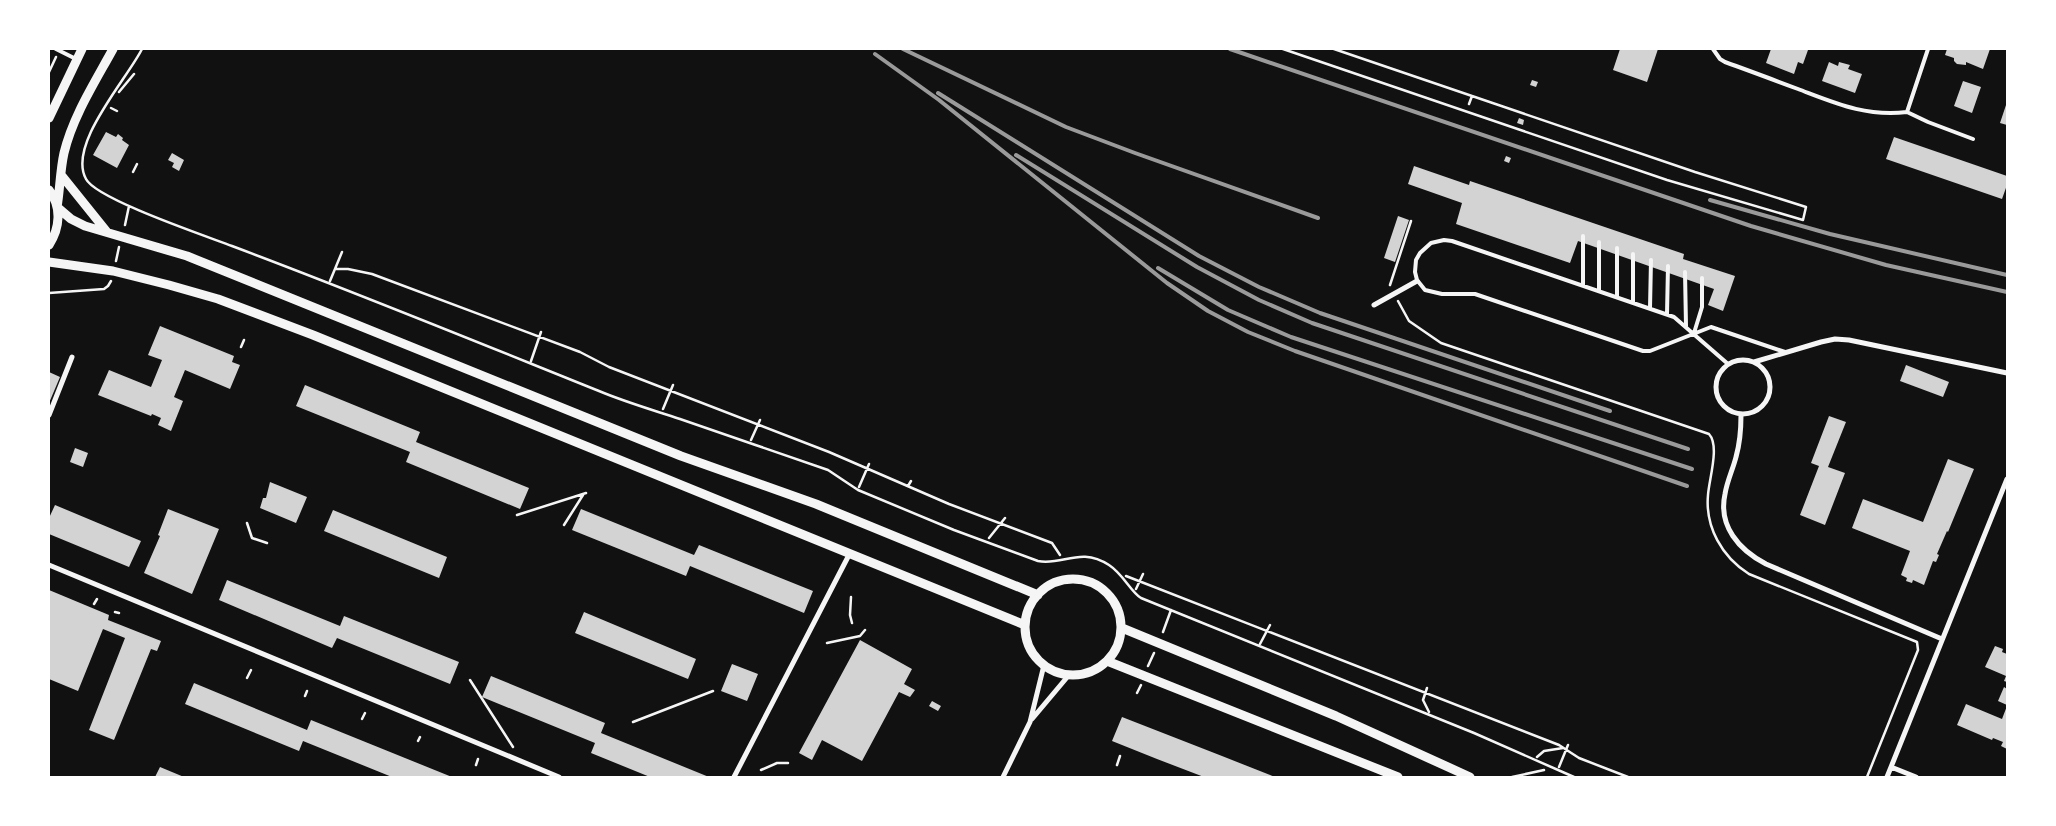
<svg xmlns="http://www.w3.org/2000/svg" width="2056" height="826" font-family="Ubuntu,sans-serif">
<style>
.building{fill:#d3d3d3}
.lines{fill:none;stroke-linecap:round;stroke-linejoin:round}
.path{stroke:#f5f5f5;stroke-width:2.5}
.service{stroke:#f5f5f5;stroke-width:4}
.minor{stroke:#f5f5f5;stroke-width:5}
.tertiary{stroke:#f5f5f5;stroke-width:9}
.rail{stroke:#9a9a9a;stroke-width:4}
</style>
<rect width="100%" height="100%" fill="#111"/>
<path class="building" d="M 1620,49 L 1658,49 L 1647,82 L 1613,70 Z
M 1771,49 L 1805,49 L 1808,50 L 1803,64 L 1798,62 L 1794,74 L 1766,63 Z
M 1947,49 L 1990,49 L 1983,69 L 1966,62 L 1966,65 L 1957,64 L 1954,61 L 1954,58 L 1945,55 Z
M 1829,62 L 1838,66 L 1839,62 L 1850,65 L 1848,69 L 1862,74 L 1855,93 L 1822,81 Z
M 1532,80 L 1538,82 L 1536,87 L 1530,85 Z
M 1963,81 L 1981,87 L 1972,113 L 1954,106 Z
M 2007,102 L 2007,125 L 2000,123 Z
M 1519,118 L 1524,120 L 1523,125 L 1517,123 Z
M 106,132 L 116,137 L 118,134 L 123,138 L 122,140 L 129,145 L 117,168 L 93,155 Z
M 1894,137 L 2007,176 L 2007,185 L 2002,199 L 1886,159 Z
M 172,153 L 184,160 L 179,171 L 172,167 L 174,163 L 168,160 Z
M 1506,156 L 1511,158 L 1509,163 L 1504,161 Z
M 1414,166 L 1469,185 L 1470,181 L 1684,254 L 1683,259 L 1735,276 L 1723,311 L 1708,305 L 1714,289 L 1578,241 L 1570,263 L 1456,224 L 1462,203 L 1408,184 Z
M 1398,216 L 1409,220 L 1395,262 L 1384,258 Z
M 160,326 L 234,356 L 232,362 L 240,365 L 230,389 L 185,370 L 174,397 L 183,401 L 171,431 L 158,425 L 161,418 L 152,414 L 151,416 L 98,395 L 109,370 L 151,387 L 162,360 L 148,355 Z
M 1906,365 L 1949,382 L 1943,397 L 1900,381 Z
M 49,372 L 60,377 L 49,403 Z
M 305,385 L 420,432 L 416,442 L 529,488 L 520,509 L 406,462 L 410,452 L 296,406 Z
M 1829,416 L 1846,422 L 1828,467 L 1845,473 L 1825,525 L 1800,515 L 1819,466 L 1811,463 Z
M 75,448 L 88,453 L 83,467 L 70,462 Z
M 1948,459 L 1974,469 L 1948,532 L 1947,531 L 1937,554 L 1939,555 L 1936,562 L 1933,561 L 1924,585 L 1913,580 L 1912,583 L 1906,581 L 1907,578 L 1901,575 L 1910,551 L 1852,528 L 1863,499 L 1923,522 Z
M 270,482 L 307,497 L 296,523 L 260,508 L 263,498 L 266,498 Z
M 55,505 L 141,541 L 129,567 L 49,534 L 49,518 Z
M 168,509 L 219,529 L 192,594 L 144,573 L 160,536 L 158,535 Z
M 581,509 L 694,555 L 699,545 L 813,591 L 804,613 L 690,566 L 686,576 L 572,530 Z
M 333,510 L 447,557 L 439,578 L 324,531 Z
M 227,580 L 340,626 L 344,616 L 459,662 L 450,684 L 337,638 L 332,648 L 219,600 Z
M 49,590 L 109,615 L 108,620 L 161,641 L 157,651 L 151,649 L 114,740 L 89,730 L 125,638 L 103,629 L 78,691 L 49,679 Z
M 584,612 L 696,659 L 688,679 L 575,633 Z
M 860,640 L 912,669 L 904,684 L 915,690 L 910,697 L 899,692 L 862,761 L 822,740 L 812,760 L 799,753 Z
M 1995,646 L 2003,649 L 2002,652 L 2007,654 L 2007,682 L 2004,681 L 2006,676 L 1985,667 Z
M 732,664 L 758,674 L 747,701 L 721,691 Z
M 491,676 L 605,723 L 601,733 L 709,777 L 650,777 L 591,753 L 595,743 L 482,697 Z
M 194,683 L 307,730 L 311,720 L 452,777 L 392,777 L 303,741 L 299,751 L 185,704 Z
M 2004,687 L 2007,689 L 2007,705 L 1998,701 Z
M 932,701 L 941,706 L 938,711 L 929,706 Z
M 1966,704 L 2002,719 L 2007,706 L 2007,749 L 2001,746 L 2003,742 L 1993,738 L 1992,740 L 1957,725 Z
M 1122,717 L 1222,756 L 1275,777 L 1204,777 L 1157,759 L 1112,741 Z
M 160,767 L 184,777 L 155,777 Z"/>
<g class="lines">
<path class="path" d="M 142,49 C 127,79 67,145 86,179 C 96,199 206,236 232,246 C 355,292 477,342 599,391 C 625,402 653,410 680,419 C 729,436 779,453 828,470 L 858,490 L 954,530 L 1038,561 C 1063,566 1080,546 1109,565 C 1123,574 1131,592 1141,598 L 1474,733 L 1574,777
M 1283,49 L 1667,180 L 1803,220 L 1806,207 L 1695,172 L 1334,49
M 49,72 L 56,57
M 119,92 L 134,74
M 1469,104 L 1472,96
M 111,108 L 117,111
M 133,172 L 137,164
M 125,225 L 129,206
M 116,261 L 119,247
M 335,269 L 348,269 L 372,274 L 580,352 L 609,367 L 829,452 L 949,504 L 1052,543 L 1060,555
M 330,281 L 342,252
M 1390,285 L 1411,221
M 49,293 L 104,289 L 108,286 L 111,281
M 1398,301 L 1409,321 L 1441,343 L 1709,434 C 1720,446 1709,479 1708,495 C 1705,527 1722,557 1749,574 L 1917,642 L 1918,650 L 1867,777
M 241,347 L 244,340
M 531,361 L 541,332
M 663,409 L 673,385
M 751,440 L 760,420
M 908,486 L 911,481
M 859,487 L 869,464
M 517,515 L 586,493
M 247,523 L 252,538 L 267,543
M 564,525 L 583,495
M 989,538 L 1005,518
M 1126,576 L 1559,745 L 1579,758 L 1628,777
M 1136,589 L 1143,574
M 851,597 L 850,615 L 852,623
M 94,604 L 97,599
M 115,612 L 119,613
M 1163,632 L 1171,610
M 827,643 L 860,636 L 865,630
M 1260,644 L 1270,625
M 1148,666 L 1154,653
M 247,678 L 251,670
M 470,680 L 513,747
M 1427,688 L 1423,700 L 1429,712
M 1137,693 L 1141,685
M 305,696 L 307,691
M 362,719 L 365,713
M 633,722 L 713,691
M 418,741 L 420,737
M 1537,757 L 1544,751 L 1563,748
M 476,765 L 478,759
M 1117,765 L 1120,756
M 1559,767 L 1568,745
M 761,770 L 777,763 L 788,763
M 1512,777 L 1544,770"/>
<path class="service" d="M 56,49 L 76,59
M 1713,49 L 1720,59 L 1725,62 C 1750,71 1774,80 1798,89 C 1835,103 1866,117 1907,112 L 1928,49
M 1907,112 L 1928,122 L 1973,139
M 1583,236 L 1583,285
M 1617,248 L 1617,297
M 1633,254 L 1633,302
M 1685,272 L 1686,326
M 1599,291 L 1599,242
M 1650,308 L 1651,260
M 1667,314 L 1668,266
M 1694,333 L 1702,307 L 1702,278
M 1728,364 L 1674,317 L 1452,241 L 1444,240 L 1431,243 L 1420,253 L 1416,260 L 1415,272 L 1417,280 L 1425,290 L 1442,294 L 1475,294 L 1643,351 L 1650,351 L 1711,327 L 1785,352"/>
<path class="minor" d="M 1374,305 L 1417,281
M1716 387a27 27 0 1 1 54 0a27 27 0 1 1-54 0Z
M 1754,362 L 1821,342 L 1835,339 L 1849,340 L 2007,373
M 49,415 L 72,357
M 1741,415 C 1741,429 1740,443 1736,457 C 1733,469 1727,481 1725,494 C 1718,526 1739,550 1766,564 L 1942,639
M 49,565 L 559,777
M 1032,719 L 1069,675
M 1891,767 L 1916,777
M 734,777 L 850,553
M 1003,777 L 1030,722 L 1044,665
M 1887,777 L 2007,479"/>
<path class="tertiary" d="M 49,118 L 82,49
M 62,176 L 107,232
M 49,190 C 62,207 60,228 49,245
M 57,207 L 71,219 L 85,226 L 187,256 L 681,456 L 816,504 L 1038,595
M 57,207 C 60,190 60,171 64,153 C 73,116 95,82 113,49
M 49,262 L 113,271 L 169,285 L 218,299 L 313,335 L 1025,625
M1025 627a48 48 0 1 1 96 0a48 48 0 1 1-96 0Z
M 1122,628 L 1336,716 L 1470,777
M 1107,661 L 1398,777"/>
<path class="rail" d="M 903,49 L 1066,127 L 1135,153 L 1318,218
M 1230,49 L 1751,226 L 1886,265 L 2007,292
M 875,54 L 939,100 L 1167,283 L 1208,311 L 1248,332 L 1295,351 L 1687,486
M 938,93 L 1199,256 L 1259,287 L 1320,313 L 1610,411
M 1016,155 L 1197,267 L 1259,300 L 1312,323 L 1688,449
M 1710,200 L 1830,234 L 2007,275
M 1158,268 L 1228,310 L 1291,337 L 1692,469"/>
</g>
<rect width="2056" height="826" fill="none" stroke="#ffffff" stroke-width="100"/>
</svg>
